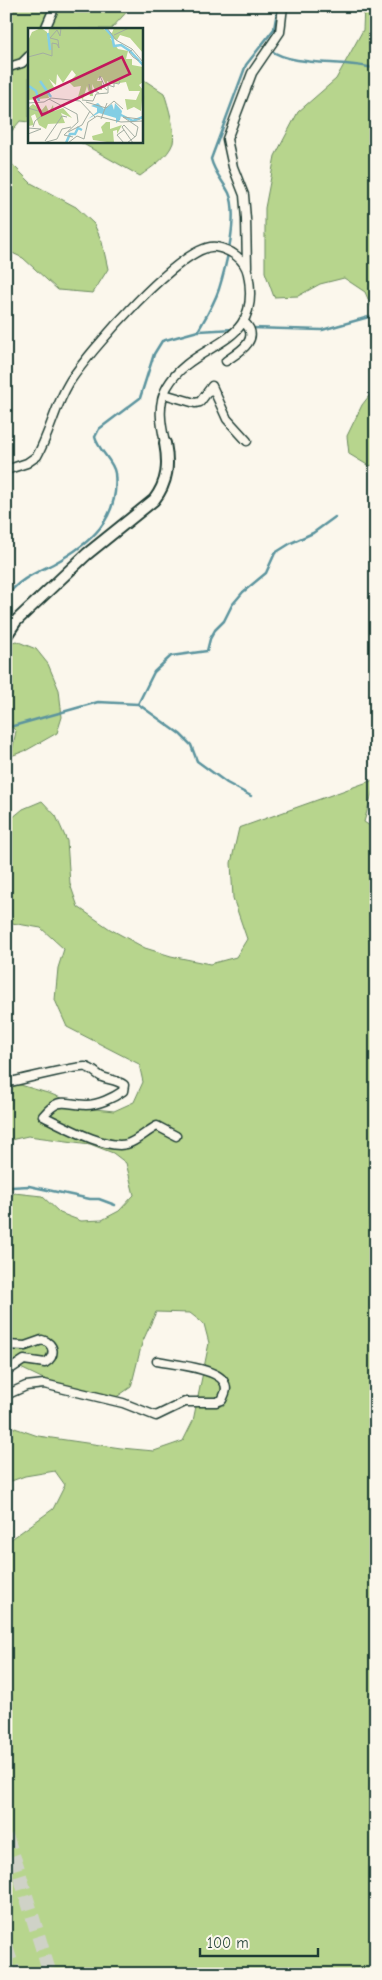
<svg xmlns="http://www.w3.org/2000/svg" width="382" height="1980" font-family="'Comic Neue',sans-serif">
<style>
.green{fill:#b7d58d;stroke:#6b8960}
.lines{fill:none;stroke-linecap:round;stroke-linejoin:round}
.stream{stroke:#5b949e;stroke-width:2.5}
.highway-tunnel{stroke:#cfd2c7;stroke-width:14;stroke-dasharray:14 7;stroke-linecap:butt}
.street-casing{stroke:#1f3d34;stroke-width:11}
.secondary-casing{stroke:#1f3d34;stroke-width:14}
.street{stroke:#fbf7ec;stroke-width:8}
.secondary{stroke:#fbf7ec;stroke-width:10}
.inset-river{fill:none;stroke:#83cee4;stroke-width:2.5}
.inset-road{fill:none;stroke:#a3ada2;stroke-width:1}
.view{fill:#c2185b;fill-opacity:0.15;stroke:#c2185b;stroke-width:2.5}
.inset-edge{fill:none;stroke:#1f3d34;stroke-width:2.5}
</style>
<rect width="100%" height="100%" fill="#fbf7ec"/>
<filter id="ink" filterUnits="userSpaceOnUse"><feTurbulence type="fractalNoise" baseFrequency=".02" numOctaves="2"/><feDisplacementMap in="SourceGraphic" scale="10" xChannelSelector="R" yChannelSelector="G"/><feConvolveMatrix kernelMatrix="1 2 1 2 8 2 1 2 1" color-interpolation-filters="sRGB"/></filter>
<g filter="url(#ink)">
<path class="green" d="M 6,6 L 132,6 L 111,29 L 29,29 L 29,122 L 20,121 L 6,138 Z
M 364,6 L 376,6 L 376,335 L 374,332 L 372,308 L 365,292 L 344,278 L 320,284 L 298,296 L 274,297 L 265,272 L 265,208 L 275,156 L 298,112 L 336,79 L 363,30 Z
M 141,78 L 164,93 C 168,105 176,132 173,143 C 168,157 152,167 140,176 L 78,141 L 141,141 Z
M 6,158 L 31,183 L 76,207 L 94,224 L 102,242 L 108,269 L 93,293 L 58,290 L 23,258 L 6,250 Z
M 376,387 L 376,464 L 369,466 L 349,454 L 347,436 L 362,405 Z
M 16,641 L 36,649 L 48,664 L 59,690 L 62,717 L 57,733 L 27,750 L 11,756 L 16,731 L 6,722 L 6,644 Z
M 376,779 L 364,822 L 376,830 L 376,1974 L 6,1974 L 6,1543 L 53,1509 L 65,1485 L 55,1471 L 25,1476 L 6,1483 L 6,1425 L 38,1436 L 121,1448 L 154,1451 L 183,1441 L 193,1421 L 209,1343 L 204,1324 L 190,1313 L 156,1312 L 142,1343 L 131,1387 L 115,1398 L 52,1383 L 6,1361 L 6,1203 L 14,1193 L 42,1196 L 60,1213 L 81,1221 L 102,1220 L 119,1211 L 134,1195 L 126,1163 L 113,1153 L 90,1144 L 28,1136 L 6,1141 L 6,1077 L 17,1084 L 51,1094 L 86,1108 L 114,1111 L 134,1102 L 143,1082 L 139,1064 L 67,1027 L 55,1000 L 58,968 L 64,949 L 41,928 L 6,922 L 6,823 L 23,809 L 42,801 L 56,816 L 67,841 L 70,884 L 78,907 L 110,929 L 145,948 L 171,956 L 210,964 L 236,957 L 247,939 L 233,898 L 231,863 L 239,828 Z"/>
<g class="lines">
<path class="stream" d="M 270,50 C 295,68 345,59 376,69
M 252,328 L 322,330 L 376,315
M 199,331 L 234,329
M 6,597 C 18,580 35,573 53,564 C 90,544 120,519 115,473 C 113,460 98,450 95,437 L 99,429 L 140,398 L 154,354 L 162,341 L 198,331 C 206,317 214,304 219,289 C 226,266 239,215 229,193 C 223,181 214,172 211,159 L 246,65 L 274,29 L 278,6
M 138,704 L 154,672 L 171,656 L 207,651 L 210,639 L 215,630 L 224,621 L 232,605 L 243,592 L 266,573 L 275,553 L 291,543 L 313,533 L 335,517
M 6,728 L 98,702 L 138,704 L 180,734 L 191,745 L 197,761 L 227,783 L 251,796
M 6,1183 L 11,1187 L 29,1186 L 90,1199 L 99,1199 L 115,1205"/>
<path class="highway-tunnel" d="M 6,1836 L 17,1866 L 50,1974
M 6,1947 L 15,1974"/>
<g class="street-casing">
<path id="street" d="M 45,29 L 55,6
M 6,68 L 22,63 L 29,56
M 247,267 L 246,219 L 244,195 L 233,167 L 227,139 L 252,73 L 280,32 L 283,6
M 226,361 C 239,352 262,339 244,322
M 164,394 L 195,403 L 200,402 L 212,386 L 227,419 L 247,441
M 6,470 L 27,463 L 37,456 C 50,433 55,406 69,383 C 86,355 184,241 216,247 C 231,250 245,259 248,274 C 263,350 195,338 167,387 C 157,404 161,425 165,443
M 6,1083 C 21,1080 77,1065 86,1067 C 93,1069 96,1074 102,1077 C 110,1080 117,1080 124,1085 L 123,1091 C 113,1098 98,1105 86,1105 C 63,1104 60,1096 43,1116 C 62,1125 106,1150 127,1144 C 137,1141 147,1131 157,1126 L 176,1136
M 6,1345 L 25,1346 L 42,1340 C 55,1343 56,1357 45,1363 L 24,1360 L 6,1372
M 6,1395 L 26,1386 L 44,1384 L 123,1403 L 156,1416 L 185,1402 L 216,1402 L 222,1400 C 225,1394 228,1388 224,1382 C 217,1368 172,1364 157,1361"/>
</g>
<g class="secondary-casing">
<path id="secondary" d="M 6,636 L 16,621 L 87,554 L 154,500 C 168,482 169,464 165,443"/>
</g>
<use href="#street" class="street"/>
<use href="#secondary" class="secondary"/>
</g>
</g>
<g transform="translate(28 28)">
<rect width="115" height="115" fill="#fbf7ec"/>
<path d="M 13,0 L 19,4 L 20,12 L 21,0 L 73,0 L 84,5 L 86,0 L 115,0 L 115,25 L 102,10 L 92,7 L 89,12 L 82,10 L 90,21 L 100,23 L 98,31 L 104,31 L 104,37 L 115,39 L 115,54 L 111,57 L 115,62 L 113,83 L 106,79 L 99,82 L 97,71 L 108,72 L 112,63 L 101,63 L 98,54 L 85,56 L 79,53 L 79,59 L 74,49 L 70,50 L 69,53 L 74,53 L 74,62 L 67,62 L 64,56 L 65,68 L 62,68 L 59,58 L 55,71 L 50,69 L 53,58 L 46,59 L 41,54 L 48,47 L 44,42 L 35,55 L 29,46 L 28,57 L 21,51 L 27,61 L 20,65 L 21,70 L 0,72 L 0,13 L 4,4 ZM 5,76 L 14,82 L 18,77 L 21,84 L 25,77 L 26,83 L 35,80 L 44,90 L 33,85 L 37,95 L 20,96 L 18,101 L 11,97 L 7,86 L 3,88 L 6,97 L 0,98 L 0,80 ZM 78,94 L 82,94 L 82,101 L 94,97 L 89,106 L 89,102 L 85,103 L 86,115 L 65,112 L 64,108 L 75,105 L 73,99 Z" fill="#b7d58d"/>
<path d="M 70,75 L 76,81 L 84,76 L 86,82 L 87,75 L 94,83 L 92,92 L 88,95 L 88,90 L 71,85 L 60,91 L 69,84 L 69,80 L 63,78 Z" fill="#83cee4"/>
<path class="inset-river" d="M 77,0 L 84,8 L 86,18 L 93,17 L 102,23 L 115,37M 20,5 L 22,22M 12,53 L 23,69M 1,58 L 8,63 L 11,73M 91,86 L 105,93 L 115,89M 38,115 L 42,106 L 47,106 L 50,100 L 54,102"/>
<path class="inset-road" d="M 79,0 L 88,12 L 104,21 L 115,34M 86,7 L 101,0M 104,22 L 101,24 L 105,29 L 111,33M 0,29 L 15,25 L 24,28 L 24,15 L 29,16 L 31,20 L 30,12 L 22,10 L 29,2 L 32,8 L 33,0M 71,52 L 72,48 L 77,59 L 73,57 L 79,62M 61,56 L 63,66 L 67,63 L 71,65M 21,71 L 49,86 L 50,94 L 36,107 L 45,109M 54,72 L 65,73 L 68,66 L 80,65 L 80,57 L 86,59 L 86,55 L 91,56 L 92,53M 58,74 L 78,80 L 86,73 L 95,81M 0,75 L 16,74 L 23,70 L 52,73 L 67,89M 0,80 L 17,85 L 7,93 L 5,99M 73,91 L 79,75M 96,97 L 94,99 L 105,115M 96,97 L 107,109M 0,100 L 13,101 L 0,106M 96,102 L 89,107 L 96,115M 40,104 L 54,97 L 62,83M 17,113 L 34,88 L 39,89M 15,115 L 29,111 L 34,101 L 43,99M 40,115 L 49,108 L 56,111 L 60,94 L 69,88 L 93,94 L 115,93M 99,115 L 108,108 L 110,99 L 95,89 L 112,91"/>
<path class="view" d="M 94,29 L 102,46 L 14,87 L 6,70 Z"/>
<rect width="115" height="115" class="inset-edge"/>
</g>
<rect width="382" height="1980" fill="none" stroke="#fbf7ec" stroke-width="25"/>
<rect x="12" y="12" width="357" height="1955" fill="none" stroke="#1f3d34" stroke-width="2" filter="url(#ink)"/>
<path d="M200 1948v8h118v-8" fill="none" stroke="#1f3d34" stroke-width="2.5"/>
<text x="207" y="1948" font-size="15" fill="#1f3d34" stroke="#fbf7ec" stroke-width="4" paint-order="stroke">100 m</text>
</svg>
